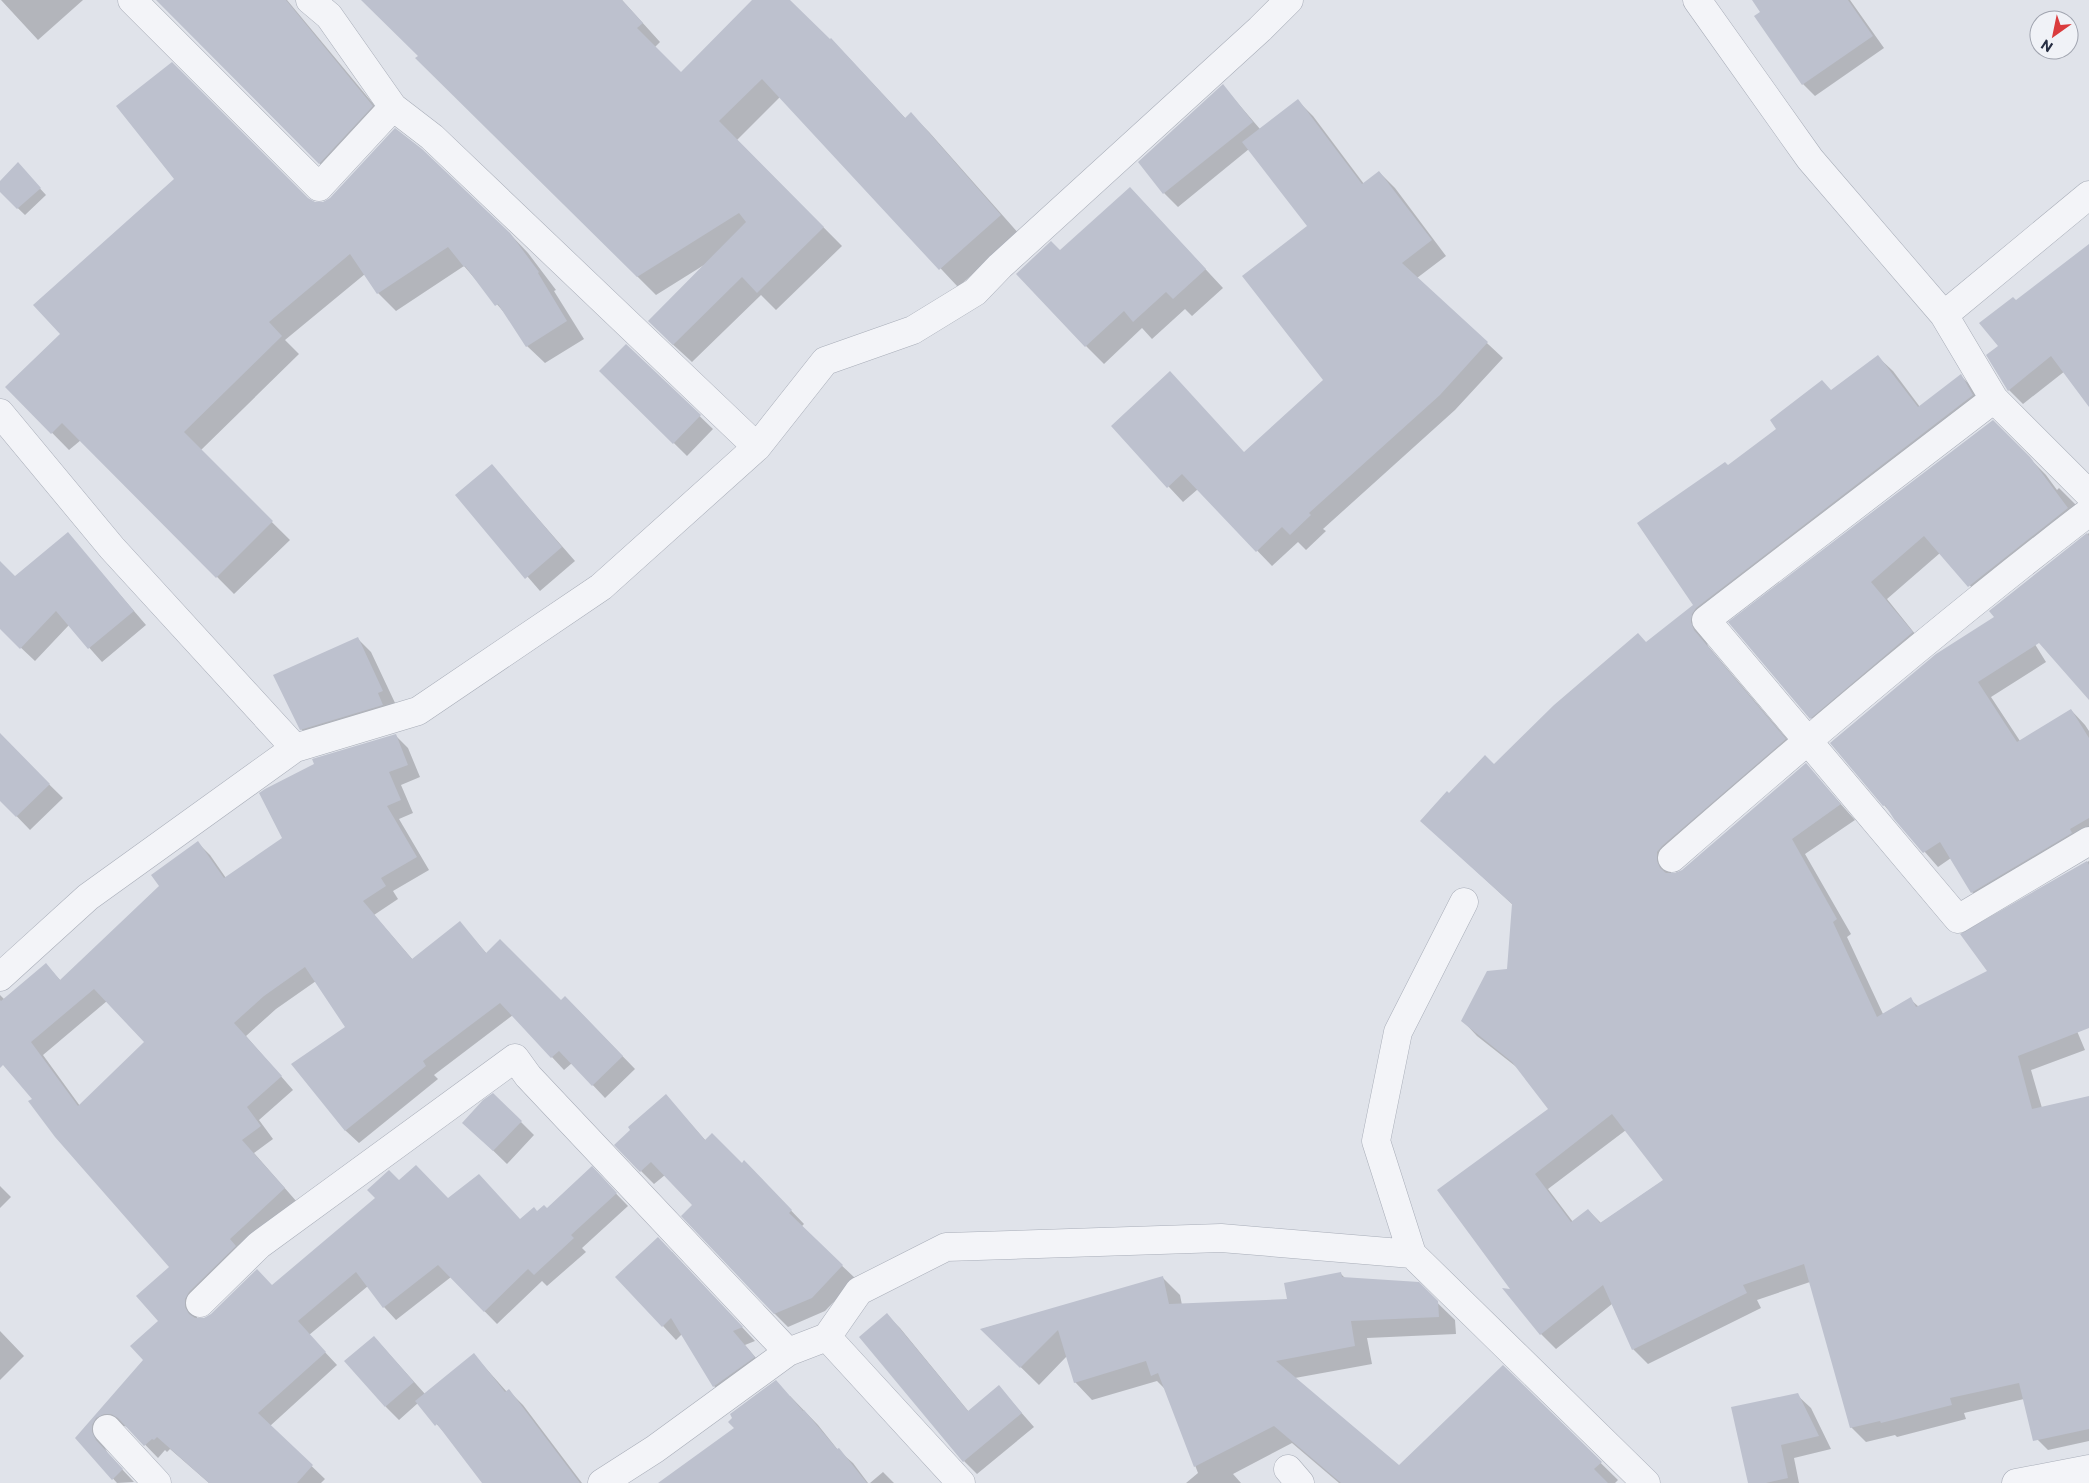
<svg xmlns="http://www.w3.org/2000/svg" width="2089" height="1483" font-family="Commissioner,sans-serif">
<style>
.shadow{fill:#0003;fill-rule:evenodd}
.building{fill:#bdc1ce;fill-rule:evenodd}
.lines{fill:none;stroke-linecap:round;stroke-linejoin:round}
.minor-casing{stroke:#a8adb8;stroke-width:29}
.minor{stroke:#f3f4f8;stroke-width:28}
</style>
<rect width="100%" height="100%" fill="#e0e3ea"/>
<path class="shadow" d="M 1,0 L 83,0 L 38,40 Z
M 157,0 L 287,0 L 390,124 L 337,181 Z
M 362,0 L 622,0 L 660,42 L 655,47 L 681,74 L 754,0 L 788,0 L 849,58 L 906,119 L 911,114 L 929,132 L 1019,234 L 958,287 L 780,97 L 737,140 L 842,246 L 776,310 L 761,295 L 692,362 L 668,340 L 704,265 L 656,295 L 436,76 L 419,56 Z
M 1754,0 L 1850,0 L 1884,48 L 1815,96 L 1803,84 Z
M 1223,86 L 1260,129 L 1298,101 L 1313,116 L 1364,184 L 1379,172 L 1395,188 L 1446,256 L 1417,278 L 1503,358 L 1455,410 L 1323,529 L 1326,531 L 1306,550 L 1298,542 L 1272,566 L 1198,489 L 1183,502 L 1112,426 L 1244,453 L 1324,380 L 1309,226 L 1249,149 L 1178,207 L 1164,193 L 1139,162 Z
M 24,171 L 46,195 L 25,215 L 0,191 L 0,183 Z
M 1130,188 L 1223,288 L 1192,316 L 1185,309 L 1152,339 L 1142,328 L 1104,364 L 1086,346 L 1060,252 Z
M 307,199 L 314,203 L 510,234 L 528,253 L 556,290 L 554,291 L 584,339 L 545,363 L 527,346 L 508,317 L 464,266 L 396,311 L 378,293 L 365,274 L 285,340 L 299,354 L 200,451 L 290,540 L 234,594 L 81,440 L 69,450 L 7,387 Z
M 2089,246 L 2089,360 L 2065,371 L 2023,404 L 2009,390 L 2000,346 L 2016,302 Z
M 626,345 L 713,429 L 687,456 L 601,371 Z
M 1878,357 L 1893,371 L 1920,407 L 1961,376 L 1976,391 L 1987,410 L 1705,638 L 1708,646 L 1800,754 L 1671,868 L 1671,874 L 1683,871 L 1806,765 L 1855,820 L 1805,854 L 1851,934 L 1847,937 L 1883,1014 L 1910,999 L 1919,1007 L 1989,971 L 1962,935 L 2089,861 L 2089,1025 L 2077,1031 L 2085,1050 L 2031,1070 L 2042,1108 L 2089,1098 L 2089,1441 L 2048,1450 L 2033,1435 L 2024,1399 L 1964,1413 L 1966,1419 L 1897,1437 L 1895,1435 L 1866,1442 L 1851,1427 L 1810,1282 L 1757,1300 L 1761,1308 L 1648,1364 L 1633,1349 L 1612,1304 L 1556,1349 L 1541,1334 L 1505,1290 L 1513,1290 L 1439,1190 L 1550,1109 L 1519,1069 L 1477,1036 L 1463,1021 L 1508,971 L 1513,905 L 1422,821 L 1449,794 L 1494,766 L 1694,605 L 1728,466 ZM 1626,1130 L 1664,1180 L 1601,1223 L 1588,1210 L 1573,1222 L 1548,1189 Z
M 1993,421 L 2046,475 L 2057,490 L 2059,488 L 2089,518 L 1986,603 L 1940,553 L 1887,599 L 1928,650 L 1827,734 L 1811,718 L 1730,623 Z
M 492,466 L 575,561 L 540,591 L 457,495 Z
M 2089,533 L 2089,649 L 2023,625 L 2046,662 L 1991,697 L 2020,741 L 2071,710 L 2085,725 L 2089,731 L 2089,846 L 1987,907 L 1972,892 L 1951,858 L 1938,867 L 1884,805 L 1996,618 L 1990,611 Z
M 68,534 L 146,625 L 102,662 L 69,625 L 35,661 L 0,628 L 0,590 Z
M 357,638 L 371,652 L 396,705 L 315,743 L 301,729 Z
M 395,735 L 408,748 L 420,777 L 401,785 L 413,813 L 399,819 L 429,870 L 393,891 L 398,899 L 374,915 L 413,960 L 460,923 L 487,954 L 561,1002 L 578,1010 L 635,1069 L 605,1098 L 572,1063 L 564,1070 L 513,1015 L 434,1075 L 438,1079 L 359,1143 L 346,1131 L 293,1064 L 347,1027 L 316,981 L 276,1009 L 246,1036 L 293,1090 L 259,1120 L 273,1139 L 254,1153 L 297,1202 L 197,1312 L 197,1319 L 205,1319 L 272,1286 L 399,1182 L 448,1200 L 520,1220 L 547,1209 L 604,1181 L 628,1206 L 582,1248 L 586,1252 L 547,1286 L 542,1281 L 497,1324 L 451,1277 L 396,1320 L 384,1307 L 368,1286 L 309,1335 L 337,1365 L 270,1426 L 325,1479 L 321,1483 L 209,1483 L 170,1449 L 167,1452 L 165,1450 L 158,1458 L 130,1429 L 125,1426 L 117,1426 L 104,1446 L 108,1454 L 134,1482 L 117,1483 L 77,1438 L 144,1360 L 160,1321 L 171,1267 L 0,1059 L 0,995 L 5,1000 L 46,965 L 61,981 L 160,886 L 198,843 L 210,855 L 226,878 L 283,839 ZM 107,1001 L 146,1042 L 80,1106 L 43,1055 Z
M 2,738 L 63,798 L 30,830 L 0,799 L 0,740 Z
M 666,1096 L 706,1141 L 758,1176 L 804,1224 L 801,1227 L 856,1279 L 825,1311 L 788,1327 L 774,1313 L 694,1205 L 665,1175 L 654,1184 L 641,1171 Z
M 521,1122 L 534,1135 L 507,1164 L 478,1136 Z
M 0,1186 L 11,1197 L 0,1208 Z
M 672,1252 L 755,1341 L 745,1345 L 767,1371 L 728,1400 L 714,1386 L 682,1334 L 676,1340 L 663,1326 Z
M 1341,1274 L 1346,1279 L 1418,1284 L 1455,1320 L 1456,1334 L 1367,1338 L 1372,1364 L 1295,1378 L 1399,1466 L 1503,1367 L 1618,1480 L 1615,1483 L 1339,1483 L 1292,1443 L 1233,1474 L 1241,1483 L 1186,1483 L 1198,1473 L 1166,1390 L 1157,1381 L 1092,1400 L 1075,1382 L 1067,1356 L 1039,1385 L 982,1329 L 1163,1278 L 1180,1295 L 1182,1305 L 1288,1301 Z
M 887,1315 L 900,1328 L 969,1412 L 999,1387 L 1034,1427 L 977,1474 L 964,1461 Z
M 0,1331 L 24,1356 L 0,1380 Z
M 374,1337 L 425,1394 L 474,1355 L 507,1392 L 509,1391 L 523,1405 L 582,1483 L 484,1483 L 450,1439 L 418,1403 L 399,1420 L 386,1407 Z
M 1797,1395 L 1811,1408 L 1831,1449 L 1794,1458 L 1799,1483 L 1749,1483 Z
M 790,1396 L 818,1425 L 838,1450 L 853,1463 L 868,1483 L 665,1483 Z
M 883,1472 L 894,1483 L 870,1483 Z"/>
<path class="building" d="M 156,0 L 286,0 L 373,106 L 319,164 Z
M 361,0 L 622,0 L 643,23 L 637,28 L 681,72 L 752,0 L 790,0 L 830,39 L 831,38 L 905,118 L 911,112 L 1001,215 L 939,270 L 762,79 L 719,121 L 824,227 L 757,293 L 742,277 L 673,345 L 648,321 L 746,222 L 739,213 L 637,277 L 415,58 L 418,56 Z
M 1752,0 L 1848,0 L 1873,36 L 1802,85 L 1754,16 L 1760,12 Z
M 172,62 L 308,198 L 315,202 L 323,202 L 330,198 L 395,128 L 422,149 L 510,233 L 539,272 L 538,273 L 567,321 L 526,347 L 498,304 L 495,306 L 465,266 L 464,267 L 448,247 L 377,294 L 350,254 L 269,322 L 282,336 L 184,432 L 273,521 L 216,578 L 62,423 L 51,434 L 5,387 L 60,334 L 33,305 L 174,179 L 116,106 Z
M 1223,84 L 1253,122 L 1163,194 L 1138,162 Z
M 1298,99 L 1362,184 L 1379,171 L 1432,240 L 1402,263 L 1488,342 L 1440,395 L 1309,513 L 1311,515 L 1290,535 L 1282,527 L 1256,552 L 1182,474 L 1167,488 L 1111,426 L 1170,371 L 1244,452 L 1323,380 L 1242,276 L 1307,226 L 1242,142 Z
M 18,162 L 41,188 L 17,209 L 0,192 L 0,181 Z
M 1130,187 L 1206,269 L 1173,299 L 1166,292 L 1133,322 L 1124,311 L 1085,347 L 1016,274 L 1051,241 L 1060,250 Z
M 2089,244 L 2089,407 L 2051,356 L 2008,391 L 1986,355 L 1998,346 L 1979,323 L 2013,297 L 2016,300 Z
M 626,344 L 701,415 L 673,444 L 599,371 Z
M 1878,355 L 1918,407 L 1961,374 L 1973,395 L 1696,608 L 1692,614 L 1691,622 L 1694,630 L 1786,739 L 1662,846 L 1657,852 L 1657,861 L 1660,868 L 1666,873 L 1675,873 L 1682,870 L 1806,763 L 1841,804 L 1792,839 L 1837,919 L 1833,922 L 1877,1017 L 1911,997 L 1916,1007 L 1987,971 L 1960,934 L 2087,861 L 2089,865 L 2089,1028 L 2018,1056 L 2032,1109 L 2089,1096 L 2089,1429 L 2033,1441 L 2019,1383 L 1950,1398 L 1952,1405 L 1881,1423 L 1880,1421 L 1850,1428 L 1804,1264 L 1743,1285 L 1747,1293 L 1632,1350 L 1603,1285 L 1540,1335 L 1502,1288 L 1510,1289 L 1437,1190 L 1548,1109 L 1512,1062 L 1461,1021 L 1487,971 L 1507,969 L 1512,904 L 1420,821 L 1447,791 L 1449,793 L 1485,755 L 1494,764 L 1554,705 L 1638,633 L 1646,642 L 1693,605 L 1637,523 L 1725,462 L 1728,465 L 1776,429 L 1770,420 L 1822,380 L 1831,390 ZM 1612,1114 L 1663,1180 L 1600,1223 L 1588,1209 L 1571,1222 L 1535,1174 Z
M 1993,420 L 2030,457 L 2068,508 L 1968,587 L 1924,536 L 1871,582 L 1913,632 L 1810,719 L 1728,622 Z
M 492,464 L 562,547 L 525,579 L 455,495 Z
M 68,532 L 134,611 L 88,649 L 56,611 L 20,649 L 0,629 L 0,561 L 15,576 Z
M 2087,533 L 2089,536 L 2089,700 L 2039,643 L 1978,682 L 2017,742 L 2071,709 L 2089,738 L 2089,818 L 2070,829 L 2072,833 L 1971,893 L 1940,842 L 1923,853 L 1894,819 L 1885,805 L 1883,806 L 1830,743 L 1936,654 L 1994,617 L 1989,611 Z
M 358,637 L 383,691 L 378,693 L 383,705 L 300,730 L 273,675 Z
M 0,733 L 50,784 L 16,817 L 0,801 Z
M 396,734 L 408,765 L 389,772 L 401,800 L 387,806 L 417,857 L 381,878 L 386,886 L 363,901 L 412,959 L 460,921 L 486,953 L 500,939 L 561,1000 L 565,996 L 623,1056 L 592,1086 L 559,1051 L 551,1058 L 500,1003 L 423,1061 L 426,1066 L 345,1131 L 291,1064 L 345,1027 L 305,967 L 264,996 L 234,1023 L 282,1076 L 247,1107 L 261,1126 L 242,1140 L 285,1188 L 230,1239 L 236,1246 L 189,1292 L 185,1299 L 185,1307 L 189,1314 L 195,1318 L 204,1318 L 211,1314 L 257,1269 L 272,1285 L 375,1198 L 367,1190 L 389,1170 L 399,1180 L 416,1165 L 448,1198 L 479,1174 L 520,1219 L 534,1207 L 537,1211 L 544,1205 L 547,1208 L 592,1166 L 617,1193 L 571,1235 L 574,1238 L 534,1275 L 528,1269 L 484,1312 L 438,1265 L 383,1308 L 356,1272 L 298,1321 L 326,1352 L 258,1413 L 313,1465 L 297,1483 L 209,1483 L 157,1437 L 154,1440 L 152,1439 L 144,1446 L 118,1418 L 111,1414 L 104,1414 L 96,1418 L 92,1425 L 92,1432 L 96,1440 L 123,1469 L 112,1480 L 75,1438 L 143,1360 L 130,1346 L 158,1321 L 136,1296 L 169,1267 L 55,1137 L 28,1101 L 32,1099 L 3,1065 L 0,1068 L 0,1000 L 1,1001 L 46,963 L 60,980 L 159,886 L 151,875 L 198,841 L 224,878 L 282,838 L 259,793 L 265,789 L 314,764 L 312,759 ZM 94,989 L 144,1042 L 78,1106 L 31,1042 Z
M 493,1093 L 522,1121 L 493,1151 L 462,1123 L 483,1100 Z
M 666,1094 L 705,1140 L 712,1133 L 742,1163 L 744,1160 L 792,1210 L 789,1213 L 843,1265 L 812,1298 L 774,1314 L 681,1216 L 692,1205 L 651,1162 L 640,1172 L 614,1145 L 630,1130 L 628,1127 Z
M 658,1237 L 743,1327 L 733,1331 L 755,1357 L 713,1387 L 671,1318 L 662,1327 L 615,1277 Z
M 1341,1272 L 1342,1277 L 1419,1282 L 1438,1301 L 1439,1317 L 1351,1321 L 1355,1346 L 1276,1361 L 1399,1465 L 1503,1365 L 1602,1462 L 1594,1469 L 1608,1483 L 1341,1483 L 1274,1426 L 1194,1467 L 1158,1373 L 1151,1376 L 1146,1361 L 1074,1383 L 1058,1330 L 1020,1368 L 980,1329 L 1163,1276 L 1169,1304 L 1287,1299 L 1284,1283 Z
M 887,1313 L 968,1411 L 999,1385 L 1022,1413 L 963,1462 L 859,1337 Z
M 374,1336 L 414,1382 L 385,1407 L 344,1361 Z
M 474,1353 L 505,1392 L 509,1389 L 580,1483 L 482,1483 L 437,1424 L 435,1426 L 415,1401 Z
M 776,1380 L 803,1411 L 804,1410 L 837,1449 L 839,1448 L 867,1483 L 658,1483 L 734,1428 L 728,1422 L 732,1418 L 730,1414 Z
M 1798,1393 L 1819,1436 L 1781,1445 L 1788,1478 L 1766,1483 L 1748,1483 L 1731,1407 Z"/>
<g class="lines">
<g class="minor-casing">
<path id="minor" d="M 132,0 L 319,187 L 393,107
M 310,0 L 329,16 L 393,107 L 432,137 L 757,447
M 1697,0 L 1810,159 L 1944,315 L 1994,399 L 2089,494
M 1944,315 L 2089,195
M 1994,399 L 1706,620 L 1958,919 L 2089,841
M 0,413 L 112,548 L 295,748
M 1672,858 C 1808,739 1946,622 2089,512
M 0,977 L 88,897 L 295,748 L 418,711 L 601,587 L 757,447 L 825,361 L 913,330 L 975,292 L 1000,266 L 1260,29 L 1289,0
M 1412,1254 L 1376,1141 L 1398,1032 L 1464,902
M 200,1303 L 259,1245 L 515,1058 L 528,1076 L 788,1352
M 827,1337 L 961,1483
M 107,1429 L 157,1483
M 1288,1469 L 1300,1483
M 602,1483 L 655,1449 L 788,1352 L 827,1337 L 859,1291 L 946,1247 L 1221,1238 L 1412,1254 L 1646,1483
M 2016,1483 L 2089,1469"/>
</g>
<use href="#minor" class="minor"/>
</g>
<g transform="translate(2054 35) rotate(213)"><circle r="24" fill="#f0f2f7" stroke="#a0a4af"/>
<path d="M0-4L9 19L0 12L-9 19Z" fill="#da3b3d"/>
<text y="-8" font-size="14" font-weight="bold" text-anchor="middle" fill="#272e43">N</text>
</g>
</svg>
